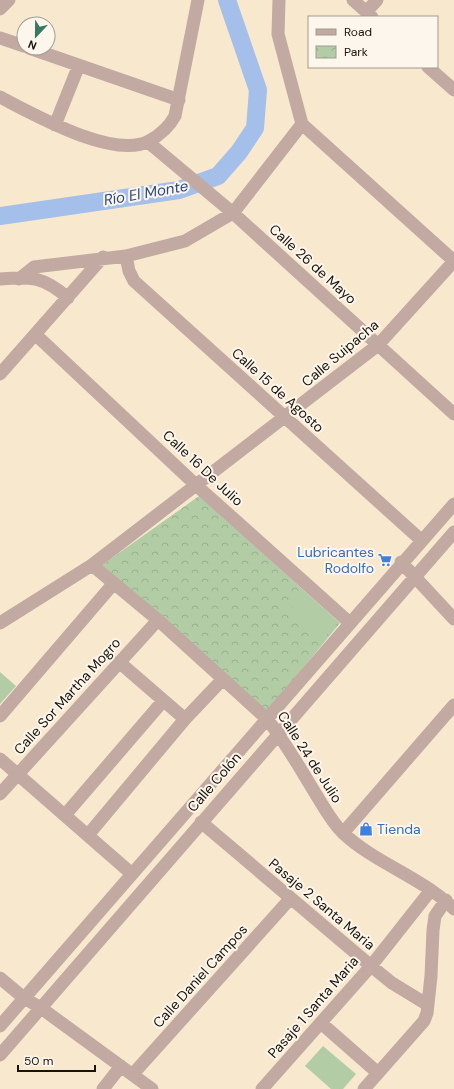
<svg xmlns="http://www.w3.org/2000/svg" width="454" height="1089" font-family="'DM Sans',sans-serif">
<style>
.park{fill:url(#park-crowns)}
.pitch{fill:#b2cda6}
.lines{fill:none;stroke-linecap:round;stroke-linejoin:round}
.river{stroke:#a3bfea;stroke-width:18}
.minor{stroke:#c2a9a2;stroke-width:13}
.labels{text-anchor:middle;stroke-width:4;stroke-linejoin:round;paint-order:stroke}
.street-label{font-size:14px;fill:#19140b;stroke:#fdf6ec}
.shop-label{font-size:14px;fill:#366cbe;stroke:#fdf6ec;text-anchor:end}
.water-label{font-size:15px;font-style:italic;fill:#294a80;stroke:#fdf6ec}
</style>
<defs>
<pattern id="park-crowns" width="20" height="18" patternUnits="userSpaceOnUse"><rect width="20" height="18" fill="#b2cda6"/><path d="M2 6a3 3 0 1 1 6 0M12 15a3 3 0 1 1 6 0" fill="none" stroke="#98af8e"/></pattern>
</defs>
<rect width="100%" height="100%" fill="#f7e8ce"/>
<path class="park" d="M 199,496 L 340,623 L 267,712 L 102,565 Z"/>
<path class="pitch" d="M 305,594 L 337,623 L 319,644 L 286,614 Z
M 0,672 L 16,686 L 0,704 Z
M 323,1046 L 356,1074 L 343,1089 L 331,1089 L 305,1066 Z"/>
<g class="lines">
<path class="river" d="M 0,216 L 179,190 L 218,176 L 239,152 L 255,128 L 258,90 L 227,0"/>
<path class="minor" d="M 353,0 L 372,17
M 0,9 L 9,0
M 366,12 L 377,0
M 0,38 L 24,46
M 29,48 L 179,100
M 428,67 L 454,90
M 0,97 C 33,114 114,160 149,141 C 160,135 169,127 175,116 L 198,0
M 55,125 L 79,65
M 148,142 L 233,213 L 454,414
M 126,256 L 129,271 L 134,281 L 421,540
M 0,279 C 32,276 44,277 68,298
M 19,279 L 34,267 L 126,256 L 185,241 L 233,213 L 302,124 L 278,34 L 279,0
M 36,335 L 197,486 L 350,623
M 0,374 L 103,257
M 401,562 L 454,619
M 92,565 L 158,620 L 267,719 C 286,743 301,770 317,796 C 325,809 332,822 343,833 C 376,864 422,877 454,909
M 0,623 L 92,565 L 378,345 L 454,261 L 302,124
M 119,662 L 185,719
M 0,716 L 114,583
M 0,759 L 132,874
M 0,794 L 158,620
M 65,815 L 163,701
M 201,822 L 371,966 L 392,983 L 428,1005
M 343,833 L 454,705
M 88,835 L 185,719 L 222,680
M 0,978 L 24,998 L 41,1008 L 152,1089
M 321,1023 L 378,1073
M 0,1026 L 454,504
M 0,1055 L 454,532
M 133,1074 L 290,899
M 103,1089 L 121,1066
M 262,1089 L 371,966 L 431,890
M 364,1089 L 424,1021 L 427,1013 L 431,976 L 433,930 L 435,916 L 446,900"/>
</g>
<defs>
<g id="supermarket-bare" transform="scale(1.08)"><path d="M-6-5.5h2.5l.6 2H6L4.5 2H-2.5L-4.4-4H-6ZM-1.5 3.2a1.3 1.3 0 1 0 .1 0ZM3 3.2a1.3 1.3 0 1 0 .1 0Z" fill="#3f7fe0" stroke="#fdf6ec" stroke-width="2.5" paint-order="stroke"/></g>
<g id="shop-bare" transform="scale(1.08)"><path d="M-5-2.5h2.3a2.7 3.5 0 0 1 5.4 0H5L5.5 6h-11ZM-1.5-2.5h3a1.5 2.3 0 0 0-3 0Z" fill="#3f7fe0" stroke="#fdf6ec" stroke-width="2.5" paint-order="stroke"/></g>
</defs>
<g fill-rule="evenodd">
<use href="#supermarket-bare" x="385" y="560"/>
<use href="#shop-bare" x="366" y="829"/>
</g>
<g class="labels">
<g class="street-label">
<text transform="translate(313 264) rotate(42)" y="5">Calle 26 de Mayo</text>
<text transform="translate(340 353) rotate(-40)" y="5">Calle Suipacha</text>
<text transform="translate(278 390) rotate(42)" y="5">Calle 15 de Agosto</text>
<text transform="translate(203 468) rotate(43)" y="5">Calle 16 De Julio</text>
<text transform="translate(67 696) rotate(-48)" y="5">Calle Sor Martha Mogro</text>
<text transform="translate(310 757) rotate(57)" y="5">Calle 24 de Julio</text>
<text transform="translate(214 782) rotate(-49)" y="5">Calle Colón</text>
<text transform="translate(322 904) rotate(40)" y="5">Pasaje 2 Santa Maria</text>
<text transform="translate(200 976) rotate(-48)" y="5">Calle Daniel Campos</text>
<text transform="translate(313 1007) rotate(-49)" y="5">Pasaje 1 Santa Maria</text>
</g>
<g class="shop-label">
<text x="374" y="557">Lubricantes<tspan x="374" dy="16">Rodolfo</tspan></text>
<text x="377" y="834" text-anchor="start">Tienda</text>
</g>
<g class="water-label">
<text transform="translate(146 193) rotate(-10)" y="5">Río El Monte</text>
</g>
</g>
<rect x="308" y="16" width="130" height="52" fill="#fdf6ec" stroke="#a29c92"/>
<rect x="316" y="29" width="20" height="6" fill="#c2a9a2" stroke="#a29c92"/>
<text x="344" y="36" font-size="12" fill="#19140b">Road</text>
<rect x="316" y="46" width="20" height="12" fill="url(#park-crowns)" stroke="#a29c92"/>
<text x="344" y="56" font-size="12" fill="#19140b">Park</text>
<g transform="translate(36 36) rotate(202)"><circle r="19" fill="#fdf6ec" stroke="#a29c92"/>
<path d="M0-3L7 15L0 10L-7 15Z" fill="#3a7865"/>
<text y="-6" font-size="11" font-weight="bold" text-anchor="middle" fill="#19140b">N</text>
</g>
<path d="M18 1065v6h77v-6" fill="none" stroke="#19140b" stroke-width="2"/>
<text x="24" y="1065" font-size="12" fill="#19140b" stroke="#fdf6ec" stroke-width="3" paint-order="stroke">50 m</text>
</svg>
